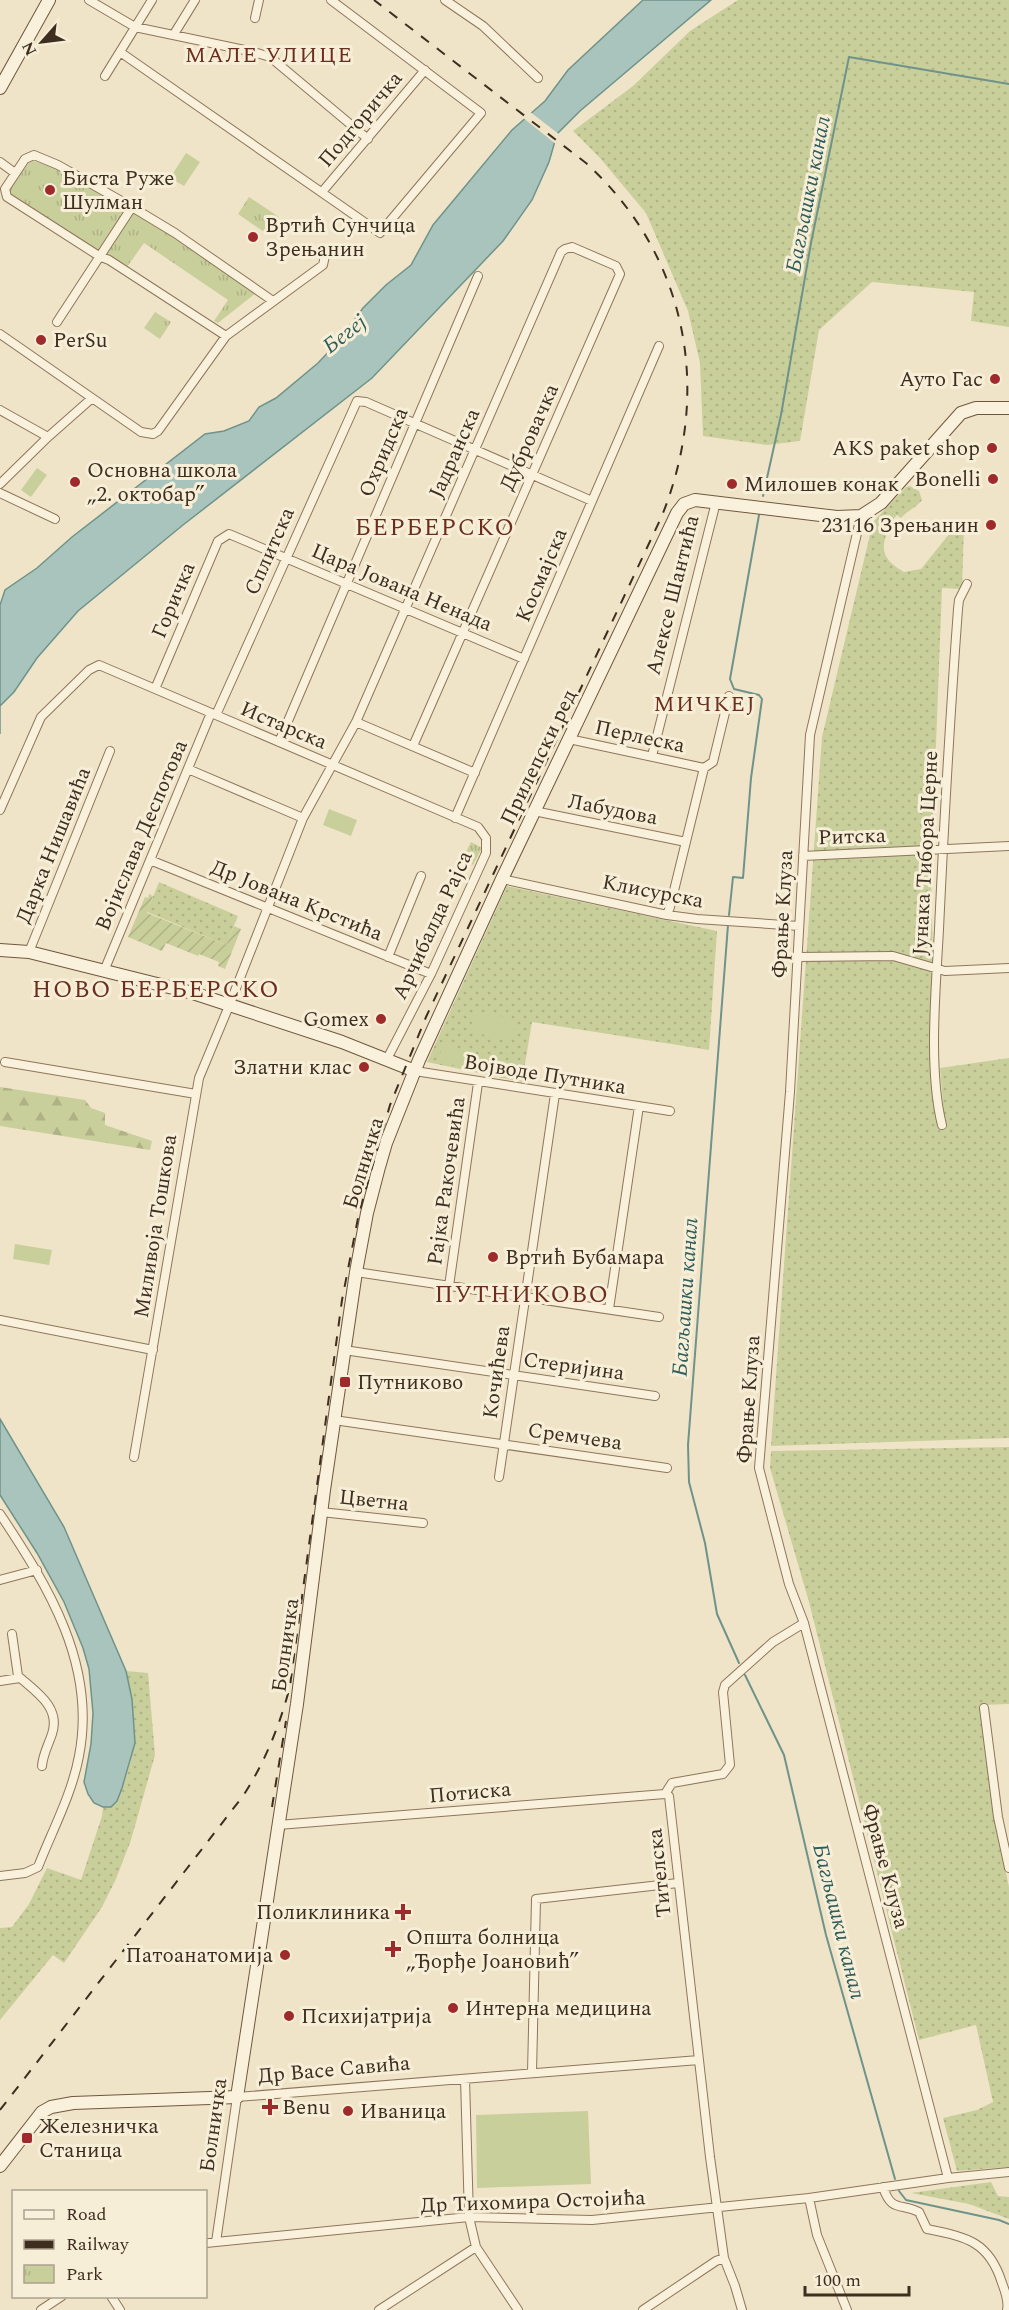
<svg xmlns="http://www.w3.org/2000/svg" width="1009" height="2310" font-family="Spectral,serif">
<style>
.grass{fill:url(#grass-dots)}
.forest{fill:url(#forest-firs)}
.park{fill:url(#park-tufts)}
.garden{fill:url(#garden-furrows)}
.pitch{fill:#c9cf9b}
.water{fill:#a9c4bc;stroke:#6f938a;stroke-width:1.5}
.pier{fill:#f0e4c8}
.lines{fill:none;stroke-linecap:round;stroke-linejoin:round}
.stream{stroke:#6f938a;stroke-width:2}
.street-casing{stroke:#8d765c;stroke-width:10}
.secondary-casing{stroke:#6f573f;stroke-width:14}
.street{stroke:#faf1dc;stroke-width:8}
.secondary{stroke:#faf1dc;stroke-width:12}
.rail{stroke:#3d2e20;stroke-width:2;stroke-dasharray:10 10;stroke-linecap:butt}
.poi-dot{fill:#9e2a2b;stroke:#f7eed8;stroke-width:2}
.labels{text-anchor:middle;stroke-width:6;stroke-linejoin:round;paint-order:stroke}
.street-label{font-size:21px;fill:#3d2e20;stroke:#f7eed8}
.poi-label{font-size:21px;fill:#3d2e20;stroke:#f7eed8;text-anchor:start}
.neighbourhood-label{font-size:22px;letter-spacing:1.5px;fill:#6b2e1e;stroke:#f7eed8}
.water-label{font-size:22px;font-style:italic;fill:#2f5d5a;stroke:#f7eed8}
.quarter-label{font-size:24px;letter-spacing:1.5px;fill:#6b2e1e;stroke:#f7eed8}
</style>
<defs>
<pattern id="grass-dots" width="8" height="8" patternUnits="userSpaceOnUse" patternTransform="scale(1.5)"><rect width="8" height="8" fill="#c9cf9b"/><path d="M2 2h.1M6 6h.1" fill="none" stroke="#aeb285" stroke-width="1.8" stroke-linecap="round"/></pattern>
<pattern id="forest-firs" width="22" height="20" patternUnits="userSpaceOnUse" patternTransform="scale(1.5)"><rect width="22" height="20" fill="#c9cf9b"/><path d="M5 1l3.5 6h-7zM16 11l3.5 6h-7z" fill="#aeb285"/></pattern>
<pattern id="park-tufts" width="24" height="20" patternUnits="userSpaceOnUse" patternTransform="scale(1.5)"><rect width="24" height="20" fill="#c9cf9b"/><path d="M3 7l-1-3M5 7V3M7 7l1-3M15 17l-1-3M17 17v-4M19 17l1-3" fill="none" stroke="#aeb285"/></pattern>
<pattern id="garden-furrows" width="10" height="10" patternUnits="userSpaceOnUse" patternTransform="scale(1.5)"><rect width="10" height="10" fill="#c9cf9b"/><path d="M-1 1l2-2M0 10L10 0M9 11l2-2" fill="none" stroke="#aeb285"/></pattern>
</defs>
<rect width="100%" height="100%" fill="#f0e4c8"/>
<path class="grass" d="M 738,0 L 1009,0 L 1009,327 L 971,321 L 974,292 L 872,282 L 819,330 L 800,441 L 767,445 L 703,436 L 700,363 L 688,311 L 646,213 L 600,158 L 573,131 L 633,86 L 690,31 Z
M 910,486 L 919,491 L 922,500 C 916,508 908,510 901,518 L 897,515 L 885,529 C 887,535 885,538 884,544 C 882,558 894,566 904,572 L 921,569 L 958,523 L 964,527 L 962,589 L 942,588 L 931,875 L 937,1127 L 945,1129 L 940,1068 L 1009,1058 L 1009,1438 L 771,1446 L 822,737 L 873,522 L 906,487 Z
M 159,882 L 238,916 L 226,945 L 147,912 Z
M 507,886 L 717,931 L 709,1050 L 532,1022 L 522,1082 L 427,1062 Z
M 1009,1447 L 1009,1704 L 982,1705 L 996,1824 L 1009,1887 L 1009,2167 L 957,2171 L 943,2118 L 977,2110 L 993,2102 L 976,2025 L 919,2040 L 809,1602 L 770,1468 L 771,1451 Z
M 126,1671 L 148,1673 L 155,1755 L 131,1840 L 116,1879 L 102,1907 L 64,1963 L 53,1955 L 0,2020 L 0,1928 L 12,1927 L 29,1904 L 47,1868 L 81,1880 L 102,1816 L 103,1807 C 108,1807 112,1807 115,1802 C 123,1792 134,1753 134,1740 C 135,1717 131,1694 126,1671 Z
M 991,2182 L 998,2196 L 1009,2197 L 1009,2219 L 969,2204 L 911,2193 Z"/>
<path class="forest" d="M 0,1087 L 85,1100 L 91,1108 L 105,1113 L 105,1125 L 152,1141 L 150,1150 L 0,1126 Z"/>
<path class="park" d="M 31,160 L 58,169 L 128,208 L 99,251 L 8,192 Z
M 249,197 L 279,217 L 267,234 L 238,214 Z
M 132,208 L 256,293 L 218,323 L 214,321 L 228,300 L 144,243 L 127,267 L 103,251 Z
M 155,312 L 171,322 L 160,339 L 144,328 Z
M 471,842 L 482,848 L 473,865 L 462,860 Z"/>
<path class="garden" d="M 149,894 L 153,896 L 147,913 L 226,945 L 234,926 L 241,929 L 225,969 L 218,966 L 219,962 L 199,954 L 198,956 L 166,943 L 162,951 L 128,937 L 145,897 L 148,898 Z"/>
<path class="pitch" d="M 186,153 L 200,162 L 184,186 L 170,178 Z
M 37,468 L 47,475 L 31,497 L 21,490 Z
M 329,809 L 357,820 L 351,836 L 323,825 Z
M 475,1010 L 517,1020 L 511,1042 L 470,1031 Z
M 445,1043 L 464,1051 L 457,1067 L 438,1058 Z
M 15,1244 L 52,1250 L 49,1265 L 13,1259 Z
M 588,2111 L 591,2184 L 477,2188 L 476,2115 Z"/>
<path class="water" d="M 643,0 L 711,0 L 580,111 L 557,134 L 549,162 L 532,200 L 503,241 L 372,378 L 183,525 L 78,611 L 37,658 L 14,692 L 0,706 L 0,734 L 0,605 L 5,590 L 37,568 L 72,537 L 205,434 L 224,431 L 249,421 L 259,407 L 276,398 L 318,363 L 335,345 L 363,308 L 386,285 L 411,265 L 433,225 L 512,130 L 545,101 L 568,70 Z
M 0,1419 L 64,1527 L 126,1671 L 132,1699 L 135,1743 L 122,1788 L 117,1801 L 111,1807 L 103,1807 L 94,1803 L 88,1794 L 84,1782 L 91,1744 L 93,1713 L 89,1669 L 83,1648 L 64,1602 L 37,1553 L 0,1495 Z"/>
<path class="pier" d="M 529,111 L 560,135 L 557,145 L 522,117 Z"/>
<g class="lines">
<path class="stream" d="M 763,496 L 781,415 L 811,243 L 849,57 L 1009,84
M 729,915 L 733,877 L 743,878 L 751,778 L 762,699 L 759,695 L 734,689 L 730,679 L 759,515
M 728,925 L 688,1445 L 689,1482 L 705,1543 L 717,1614 L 739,1663
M 745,1675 L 784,1755 L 826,1935 L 895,2179
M 899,2191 L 906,2200 L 999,2220 L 1009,2224"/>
<g class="street-casing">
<path id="street" d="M 89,0 L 135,27 L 254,52 L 270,57 L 368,139
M 445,0 L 483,26 L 538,78
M 255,18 L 259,0
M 174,34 L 195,0
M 120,52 L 380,233 L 481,113 L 331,0
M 105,76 L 152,0
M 0,162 L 15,173
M 322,192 L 425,70
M 57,322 L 132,207
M 0,334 L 141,432 L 153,434 L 158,431 L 226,336 L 109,260 L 99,256 L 7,197 L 5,189 L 25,159 L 34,155 L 58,165 L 132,207 L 175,233 L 273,301
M 226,336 L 323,265 L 326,251
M 0,410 L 48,437
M 0,484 L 48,437 L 91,399
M 0,493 L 55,519
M 155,689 L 218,541 L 229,534 L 524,659
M 216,715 L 357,401 L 366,402 L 592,501
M 356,722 L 475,773
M 569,739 L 704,768
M 279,742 L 478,276
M 652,756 L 716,502
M 188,769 L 303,818
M 0,810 L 41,717 L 89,670 L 99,665 L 478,827 L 486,838 L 486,853 L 431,974 L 387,1059
M 534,811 L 686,842
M 455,818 L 659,346
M 803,856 L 1009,846
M 150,860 L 431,974
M 502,879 L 667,915 L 697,919 L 799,926
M 667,915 L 670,907 L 704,768 L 713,762 L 729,696
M 29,952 L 110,751
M 388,957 L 421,876
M 798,957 L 893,956 L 945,971 L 1009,968
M 104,971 L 211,713
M 5,1062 L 196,1094
M 415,1071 L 670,1111
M 942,1125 C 928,1069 936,987 939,929 C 944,823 950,716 958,609 L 959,600 L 967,584
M 356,1272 L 659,1317
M 449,1286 L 478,1083
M 609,1309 L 639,1106
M 0,1320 L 153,1350
M 344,1350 L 655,1396
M 334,1420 L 667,1468
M 134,1457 L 199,1078 L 229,1006 L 303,818 L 356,722 L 561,252 L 565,249 L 572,247 L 616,266 L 620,274 L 413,746
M 499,1477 L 555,1094
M 321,1512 L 423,1523
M 0,1514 C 48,1586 97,1665 79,1756 C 72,1794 52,1831 38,1867 L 25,1873 L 0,1876
M 0,1580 L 37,1570
M 12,1634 L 18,1676 C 36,1692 61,1707 52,1734 C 48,1746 43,1754 42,1766
M 0,1681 L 20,1678
M 984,1708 L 998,1817 L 1009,1868
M 278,1825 L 665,1794
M 532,2073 L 536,1899 L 678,1883
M 465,2079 L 469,2217 L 476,2247 L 518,2310
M 948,2178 L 1009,2172
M 883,2187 C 891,2212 900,2203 919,2212 L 927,2229 C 966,2237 989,2241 1002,2283 C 1005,2291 1009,2301 1007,2310
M 809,2198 L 817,2235 L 847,2310
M 216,2242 L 237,2097 L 699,2060
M 206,2243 L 469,2217 L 592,2220 L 809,2198 L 948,2178 L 804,1623 L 789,1584 L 759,1468 L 790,1092 L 810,735 L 861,516
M 111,2296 L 120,2310
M 41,2310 L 62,2296
M 379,2310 L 476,2247
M 643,2310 L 716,2261 L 724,2258
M 742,2310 L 735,2286 L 724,2258 L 710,2157 L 669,1796 L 665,1794 L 672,1783 L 723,1774 L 730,1765 L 723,1692 L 725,1685 L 773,1642 L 804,1623"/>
</g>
<g class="secondary-casing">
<path id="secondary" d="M 0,88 L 49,0
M 0,950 L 29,952 L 193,993 L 342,1042 L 415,1071
M 0,2166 L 42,2112 L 51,2107 L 73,2103 L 237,2097 L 297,1704 L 324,1490 L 356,1272 L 367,1213 L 379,1167 L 386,1143 L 419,1060 L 502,879 L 677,513 L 684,504 L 695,500 L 837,517 L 861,516 L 881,503 L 961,413 L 976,408 L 1009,408"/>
</g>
<use href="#street" class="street"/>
<use href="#secondary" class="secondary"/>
<path class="rail" d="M 272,1807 L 286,1721
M 0,2110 L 243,1796 C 265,1762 280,1725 290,1686 L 342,1300 L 359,1213 L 390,1105 L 426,1017 L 661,518 C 713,392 688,256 586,163 L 374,0"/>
</g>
<g class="poi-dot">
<circle cx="50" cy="190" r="6"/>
<circle cx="253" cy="237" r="6"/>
<circle cx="41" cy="340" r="6"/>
<circle cx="995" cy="379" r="6"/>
<circle cx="992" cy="448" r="6"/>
<circle cx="993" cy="479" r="6"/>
<circle cx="75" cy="482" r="6"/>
<circle cx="732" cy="484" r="6"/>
<circle cx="991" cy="525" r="6"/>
<circle cx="381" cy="1019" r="6"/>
<circle cx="364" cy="1067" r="6"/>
<circle cx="493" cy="1257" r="6"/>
<rect x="339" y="1376" width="12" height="12" rx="3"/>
<path d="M400 1903h6v6h6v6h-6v6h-6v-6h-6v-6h6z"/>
<path d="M390 1940h6v6h6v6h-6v6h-6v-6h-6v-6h6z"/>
<circle cx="285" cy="1955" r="6"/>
<circle cx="453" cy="2008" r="6"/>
<circle cx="289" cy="2016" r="6"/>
<path d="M267 2098h6v6h6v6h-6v6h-6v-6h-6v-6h6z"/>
<circle cx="348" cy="2111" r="6"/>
<rect x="21" y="2132" width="12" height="12" rx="3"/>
</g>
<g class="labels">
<g class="street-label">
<text transform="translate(360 119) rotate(-50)" y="7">Подгоричка</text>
<text transform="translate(529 437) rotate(-66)" y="7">Дубровачка</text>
<text transform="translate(383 452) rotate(-67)" y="7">Охридска</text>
<text transform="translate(454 453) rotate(-66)" y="7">Јадранска</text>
<text transform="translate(269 551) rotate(-66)" y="7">Сплитска</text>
<text transform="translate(541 575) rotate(-67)" y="7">Космајска</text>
<text transform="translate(402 587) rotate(23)" y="7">Цара Јована Ненада</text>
<text transform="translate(672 595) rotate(-76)" y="7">Алексе Шантића</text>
<text transform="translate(173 600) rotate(-67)" y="7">Горичка</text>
<text transform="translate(284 725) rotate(23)" y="7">Истарска</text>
<text transform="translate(640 736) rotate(12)" y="7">Перлеска</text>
<text transform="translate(538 757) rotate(-64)" y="7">Прилепски ред</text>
<text transform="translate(613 809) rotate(11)" y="7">Лабудова</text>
<text transform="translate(141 835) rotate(-67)" y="7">Војислава Деспотова</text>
<text transform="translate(852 836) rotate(-2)" y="7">Ритска</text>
<text transform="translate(53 845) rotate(-68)" y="7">Дарка Нишавића</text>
<text transform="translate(925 853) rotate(-87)" y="7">Јунака Тибора Церне</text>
<text transform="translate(653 891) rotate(11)" y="7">Клисурска</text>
<text transform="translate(297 900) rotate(22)" y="7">Др Јована Крстића</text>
<text transform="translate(782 914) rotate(-87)" y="7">Фрање Клуза</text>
<text transform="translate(432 925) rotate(-65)" y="7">Арчибалда Рајса</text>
<text transform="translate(545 1074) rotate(9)" y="7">Војводе Путника</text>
<text transform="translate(363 1163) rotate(-73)" y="7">Болничка</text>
<text transform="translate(446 1181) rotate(-82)" y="7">Рајка Ракочевића</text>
<text transform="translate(155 1226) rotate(-81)" y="7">Миливоја Тошкова</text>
<text transform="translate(574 1366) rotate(8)" y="7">Стеријина</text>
<text transform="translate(496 1372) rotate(-82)" y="7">Кочићева</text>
<text transform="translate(748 1399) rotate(-86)" y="7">Фрање Клуза</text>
<text transform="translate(575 1436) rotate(8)" y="7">Сремчева</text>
<text transform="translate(374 1500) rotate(6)" y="7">Цветна</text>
<text transform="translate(285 1645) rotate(-82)" y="7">Болничка</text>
<text transform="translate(470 1792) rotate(-5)" y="7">Потиска</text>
<text transform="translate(886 1866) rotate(75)" y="7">Фрање Клуза</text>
<text transform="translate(659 1873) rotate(-96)" y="7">Тителска</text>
<text transform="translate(334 2069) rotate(-5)" y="7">Др Васе Савића</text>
<text transform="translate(213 2125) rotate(-82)" y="7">Болничка</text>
<text transform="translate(533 2201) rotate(-2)" y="7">Др Тихомира Остојића</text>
</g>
<g class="poi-label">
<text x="62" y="185">Биста Руже<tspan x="62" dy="24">Шулман</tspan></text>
<text x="265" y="232">Вртић Сунчица<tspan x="265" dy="24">Зрењанин</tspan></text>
<text x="53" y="347">PerSu</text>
<text x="983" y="386" text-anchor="end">Ауто Гас</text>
<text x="980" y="455" text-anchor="end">AKS paket shop</text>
<text x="87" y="477">Основна школа<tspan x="87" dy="24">„2. октобар”</tspan></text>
<text x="981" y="486" text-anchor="end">Bonelli</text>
<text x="744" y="491">Милошев конак</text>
<text x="979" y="532" text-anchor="end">23116 Зрењанин</text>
<text x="369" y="1026" text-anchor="end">Gomex</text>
<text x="352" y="1074" text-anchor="end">Златни клас</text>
<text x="505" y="1264">Вртић Бубамара</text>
<text x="357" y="1389">Путниково</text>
<text x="390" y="1919" text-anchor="end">Поликлиника</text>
<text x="406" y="1944">Општа болница<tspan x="406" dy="24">„Ђорђе Јоановић”</tspan></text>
<text x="273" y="1962" text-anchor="end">Патоанатомија</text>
<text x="465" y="2015">Интерна медицина</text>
<text x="301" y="2023">Психијатрија</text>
<text x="282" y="2114">Benu</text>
<text x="360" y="2118">Иваница</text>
<text x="39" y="2133">Железничка<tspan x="39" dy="24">Станица</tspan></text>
</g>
<g class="neighbourhood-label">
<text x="269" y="62">МАЛЕ УЛИЦЕ</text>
<text x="705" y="711">МИЧКЕЈ</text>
</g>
<g class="water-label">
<text transform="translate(807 194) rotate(-79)" y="8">Багљашки канал</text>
<text transform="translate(344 333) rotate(-38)" y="8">Бегеј</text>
<text transform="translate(684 1297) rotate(-86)" y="8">Багљашки канал</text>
<text transform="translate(840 1921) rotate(76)" y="8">Багљашки канал</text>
</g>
<g class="quarter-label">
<text x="435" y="535">БЕРБЕРСКО</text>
<text x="156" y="997">НОВО БЕРБЕРСКО</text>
<text x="522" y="1302">ПУТНИКОВО</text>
</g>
</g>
<rect x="12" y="2190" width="195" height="108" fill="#f7eed8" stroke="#ada18e" stroke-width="1.5"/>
<rect x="24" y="2210" width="30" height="9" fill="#faf1dc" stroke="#ada18e" stroke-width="1.5"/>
<text x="66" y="2220" font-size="18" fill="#3d2e20">Road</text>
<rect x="24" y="2240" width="30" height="9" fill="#3d2e20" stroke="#ada18e" stroke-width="1.5"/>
<text x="66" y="2250" font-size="18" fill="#3d2e20">Railway</text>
<rect x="24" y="2265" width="30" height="18" fill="url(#park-tufts)" stroke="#ada18e" stroke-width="1.5"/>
<text x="66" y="2280" font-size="18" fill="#3d2e20">Park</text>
<g transform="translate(42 42) rotate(242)" stroke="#f7eed8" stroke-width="4.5" paint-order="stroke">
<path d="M0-4.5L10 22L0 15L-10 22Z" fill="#3d2e20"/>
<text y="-9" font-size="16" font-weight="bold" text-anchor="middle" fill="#3d2e20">N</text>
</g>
<path d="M805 2286v9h104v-9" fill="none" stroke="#3d2e20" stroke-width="3"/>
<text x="814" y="2286" font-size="18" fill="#3d2e20" stroke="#f7eed8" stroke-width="4.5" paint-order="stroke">100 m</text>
</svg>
